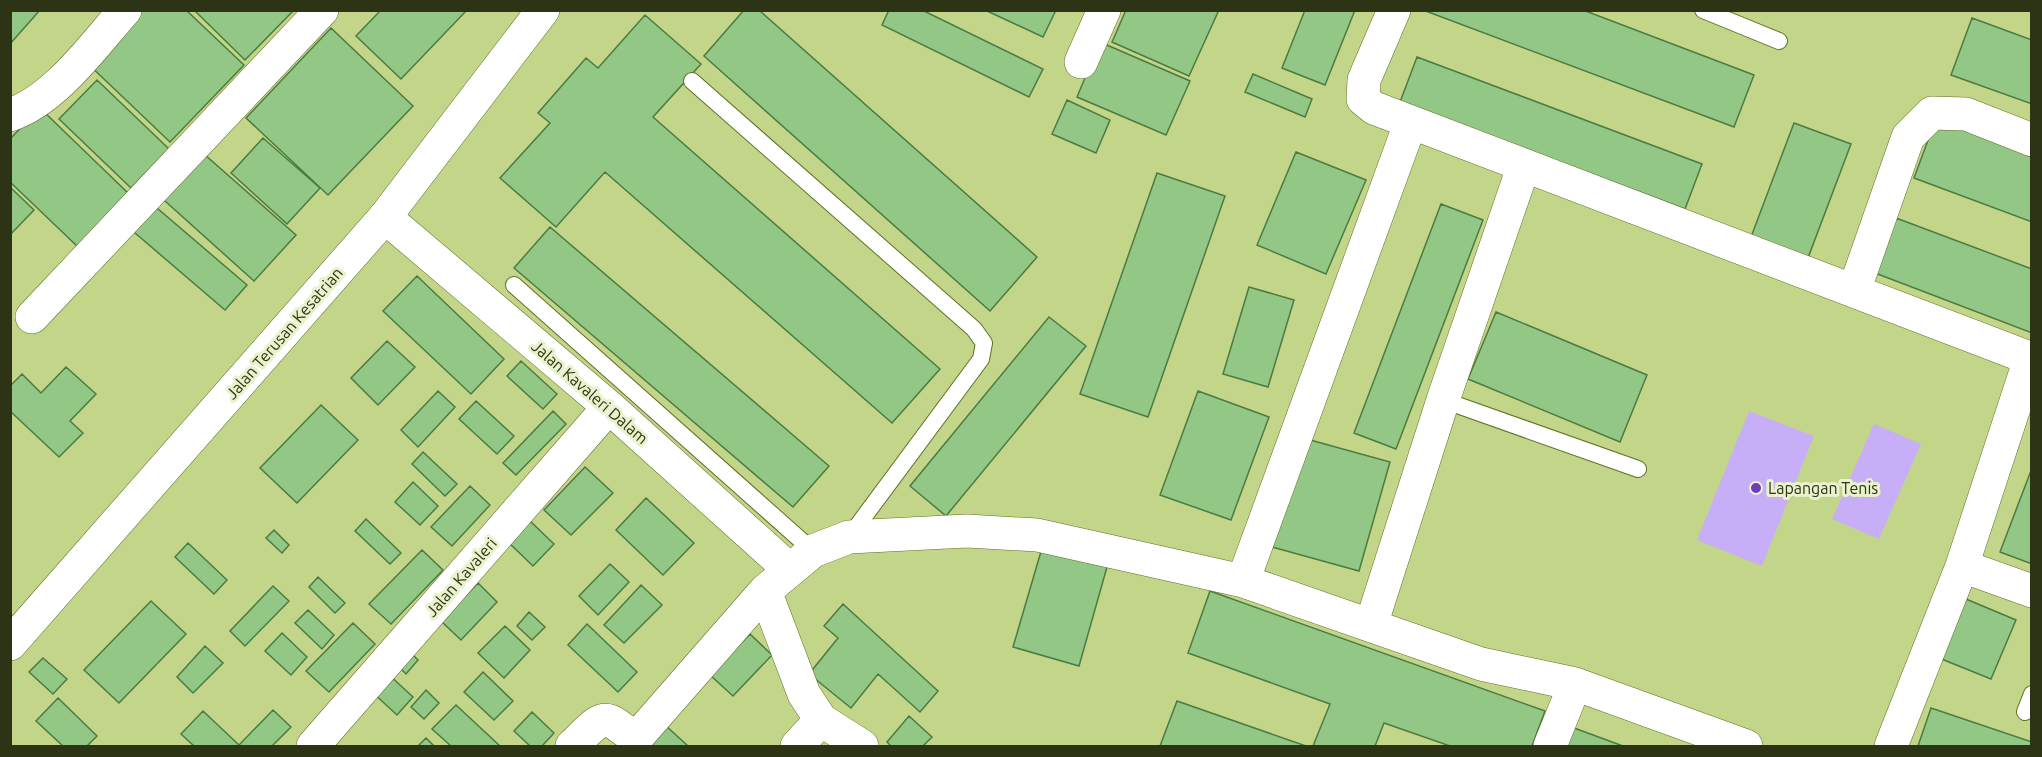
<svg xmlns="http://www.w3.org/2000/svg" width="2042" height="757" font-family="Ubuntu,sans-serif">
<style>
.green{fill:#c7aff8}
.building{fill:#92c785;stroke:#4c7b40;stroke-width:1.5}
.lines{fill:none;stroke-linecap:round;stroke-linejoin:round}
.service-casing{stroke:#617024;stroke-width:18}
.minor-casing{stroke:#617024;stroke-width:34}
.tertiary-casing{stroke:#617024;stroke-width:34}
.service{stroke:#fff;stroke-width:16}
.minor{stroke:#fff;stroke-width:33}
.tertiary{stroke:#fff;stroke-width:33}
.poi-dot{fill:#713db4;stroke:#e8f2cc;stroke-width:2}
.labels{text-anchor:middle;stroke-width:6;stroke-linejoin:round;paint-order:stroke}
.street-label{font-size:16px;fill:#2d3415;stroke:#e8f2cc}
.poi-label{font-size:16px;fill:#2d3415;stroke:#e8f2cc;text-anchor:start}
</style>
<rect width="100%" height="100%" fill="#c3d589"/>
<path class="green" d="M 1749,411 L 1814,436 L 1762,566 L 1697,540 Z
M 1874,424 L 1921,444 L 1879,539 L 1832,519 Z"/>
<path class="building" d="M 10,10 L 40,10 L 10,44 Z
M 132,10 L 186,10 L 244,65 L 170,142 L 84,60 Z
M 194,10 L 294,10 L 245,60 Z
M 381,10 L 467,10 L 401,79 L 356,36 Z
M 744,10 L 759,10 L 1037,257 L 990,311 L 704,56 Z
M 889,10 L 922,10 L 1043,69 L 1029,97 L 882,25 Z
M 985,10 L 1056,10 L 1043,37 Z
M 1126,10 L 1215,10 L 1218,12 L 1189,76 L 1112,42 Z
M 1305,10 L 1355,10 L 1325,85 L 1282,68 Z
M 1423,10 L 1583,10 L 1754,75 L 1734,127 Z
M 645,15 L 701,64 L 653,117 L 940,369 L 892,423 L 605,172 L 556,227 L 500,178 L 550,123 L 538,113 L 586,58 L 598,68 Z
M 1972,18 L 2032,40 L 2032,104 L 1951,75 Z
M 331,28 L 413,106 L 328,195 L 246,118 Z
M 1100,42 L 1190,81 L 1166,135 L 1077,97 Z
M 1417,57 L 1702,164 L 1685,209 L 1400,102 Z
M 1253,74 L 1312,99 L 1305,117 L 1245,92 Z
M 97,80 L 169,149 L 131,188 L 59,119 Z
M 1067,100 L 1110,120 L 1096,153 L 1052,134 Z
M 40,108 L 129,194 L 78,247 L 10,182 L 10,139 Z
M 1937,116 L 2032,151 L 2032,222 L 1914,178 Z
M 1794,123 L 1851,144 L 1808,258 L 1751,237 Z
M 263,138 L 320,188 L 287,224 L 231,173 Z
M 196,147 L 296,235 L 254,281 L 155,192 Z
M 1296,152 L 1366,180 L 1326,274 L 1257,245 Z
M 1157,173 L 1225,196 L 1148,417 L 1080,394 Z
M 10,187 L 34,210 L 10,235 Z
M 150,202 L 247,285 L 225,310 L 128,227 Z
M 1441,204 L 1483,220 L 1396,449 L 1354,433 Z
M 1896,218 L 2032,269 L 2032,333 L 1875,273 Z
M 550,227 L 829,466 L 793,507 L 514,268 Z
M 417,276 L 504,359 L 471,394 L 383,311 Z
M 1249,287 L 1294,300 L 1268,387 L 1223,374 Z
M 1496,312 L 1647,375 L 1620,442 L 1468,379 Z
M 1049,317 L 1086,346 L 946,516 L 910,486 Z
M 387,341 L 415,367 L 378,405 L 351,378 Z
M 521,361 L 557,394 L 543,409 L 507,376 Z
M 66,367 L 96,394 L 70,421 L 83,433 L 59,457 L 10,411 L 10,386 L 22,374 L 41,393 Z
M 438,391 L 455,407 L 418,447 L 401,430 Z
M 1198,391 L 1269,417 L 1231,520 L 1160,495 Z
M 476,401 L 514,436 L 497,454 L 459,419 Z
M 321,405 L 358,440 L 297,503 L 260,468 Z
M 553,411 L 566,424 L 516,475 L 503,463 Z
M 1303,438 L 1390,462 L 1359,571 L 1272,547 Z
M 423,452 L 457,484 L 445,496 L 412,464 Z
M 585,467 L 613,493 L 571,535 L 544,510 Z
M 2032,468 L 2032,564 L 2000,552 Z
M 413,482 L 438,506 L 420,525 L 395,502 Z
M 470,486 L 490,505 L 452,546 L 431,527 Z
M 646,498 L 694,543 L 663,575 L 616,530 Z
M 366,519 L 401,553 L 390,564 L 355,531 Z
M 529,520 L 554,544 L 533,566 L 507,541 Z
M 274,530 L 289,545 L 282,553 L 266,538 Z
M 188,543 L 227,580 L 214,594 L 175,557 Z
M 1042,548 L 1107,567 L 1079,666 L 1013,647 Z
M 422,550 L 443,570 L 391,624 L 369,604 Z
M 610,564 L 629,582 L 598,615 L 579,596 Z
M 318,577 L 345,603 L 335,613 L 309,587 Z
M 478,583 L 497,602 L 461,640 L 441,621 Z
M 641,585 L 662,605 L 624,643 L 604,625 Z
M 273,586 L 289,601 L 245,646 L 230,631 Z
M 1210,591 L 1545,711 L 1532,746 L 1450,746 L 1384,723 L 1375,746 L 1313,746 L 1330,704 L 1188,653 Z
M 1954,594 L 2016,620 L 1991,679 L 1929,654 Z
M 151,601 L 186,634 L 119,703 L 84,670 Z
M 843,604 L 938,691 L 920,712 L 878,674 L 851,708 L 809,674 L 838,638 L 824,626 Z
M 308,610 L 334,635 L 322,649 L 295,623 Z
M 529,612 L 545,627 L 532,640 L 517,626 Z
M 353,623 L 375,644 L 329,692 L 306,671 Z
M 587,624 L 637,672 L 618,692 L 568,645 Z
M 505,626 L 530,650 L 504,678 L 478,653 Z
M 282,633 L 307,657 L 291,675 L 265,651 Z
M 750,634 L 772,655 L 733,696 L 710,675 Z
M 205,646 L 223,663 L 193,693 L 177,677 Z
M 411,653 L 418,660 L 406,674 L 398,666 Z
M 43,658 L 67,679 L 53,694 L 29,672 Z
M 483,672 L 513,701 L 494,720 L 464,692 Z
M 387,673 L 413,697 L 397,715 L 370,690 Z
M 426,690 L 439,703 L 424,719 L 411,707 Z
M 58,698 L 97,736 L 87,746 L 63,746 L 36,721 Z
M 1177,701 L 1306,746 L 1160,746 Z
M 456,705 L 500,746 L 451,746 L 432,729 Z
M 1931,708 L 2032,742 L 2032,746 L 1918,746 Z
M 273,710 L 291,727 L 272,746 L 194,746 L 181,734 L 203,711 L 239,745 Z
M 532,712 L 554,733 L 542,746 L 530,746 L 514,731 Z
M 909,716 L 932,737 L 923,746 L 891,746 L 887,742 Z
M 665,725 L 688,746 L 650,746 L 647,744 Z
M 1566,725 L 1623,746 L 1558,746 Z
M 426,738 L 434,746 L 418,746 Z"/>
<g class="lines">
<g class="service-casing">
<path id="service" d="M 1703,10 L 1779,41
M 692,81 L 974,329 L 984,343 L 981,359 L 849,537
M 514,285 L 813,551
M 1443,400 L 1638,469
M 2025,712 L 2032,694"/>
</g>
<g class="minor-casing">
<path id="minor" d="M 1394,10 L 1364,80 L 1363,99 L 1374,108 L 2032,359
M 1081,62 L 1104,10
M 10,115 C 56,99 93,46 125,10
M 385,217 L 609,407 L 790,570
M 1854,291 L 1908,137 L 1932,113 L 1966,114 L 2032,140
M 32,317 L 322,10
M 1962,566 L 2032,591
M 1243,581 L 1410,124
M 765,591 L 804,694 L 821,720 L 862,746
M 1371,625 L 1443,400 L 1524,165
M 313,746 L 609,407
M 572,746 C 580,739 588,729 597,723 C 615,712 623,739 640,734 L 765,591 L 813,551 L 849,537 L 967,531 L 1037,535 L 1243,581 L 1481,664 L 1575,684 L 1746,746
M 797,746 L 821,720
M 1550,746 L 1575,684
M 1891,746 L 1962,566 L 2030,359"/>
</g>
<g class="tertiary-casing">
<path id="tertiary" d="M 10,644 L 385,217 L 543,10"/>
</g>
<use href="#service" class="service"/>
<use href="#minor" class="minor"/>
<use href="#tertiary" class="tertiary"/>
</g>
<circle class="poi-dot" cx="1756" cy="488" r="6"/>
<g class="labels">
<g class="street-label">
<text transform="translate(284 333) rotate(-49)" y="6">Jalan Terusan Kesatrian</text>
<text transform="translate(590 392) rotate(41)" y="6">Jalan Kavaleri Dalam</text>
<text transform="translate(461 577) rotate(-49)" y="6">Jalan Kavaleri</text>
</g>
<g class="poi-label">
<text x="1768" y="494">Lapangan Tenis</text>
</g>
</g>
<rect width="2042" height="757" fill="none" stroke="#2d3415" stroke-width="24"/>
</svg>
